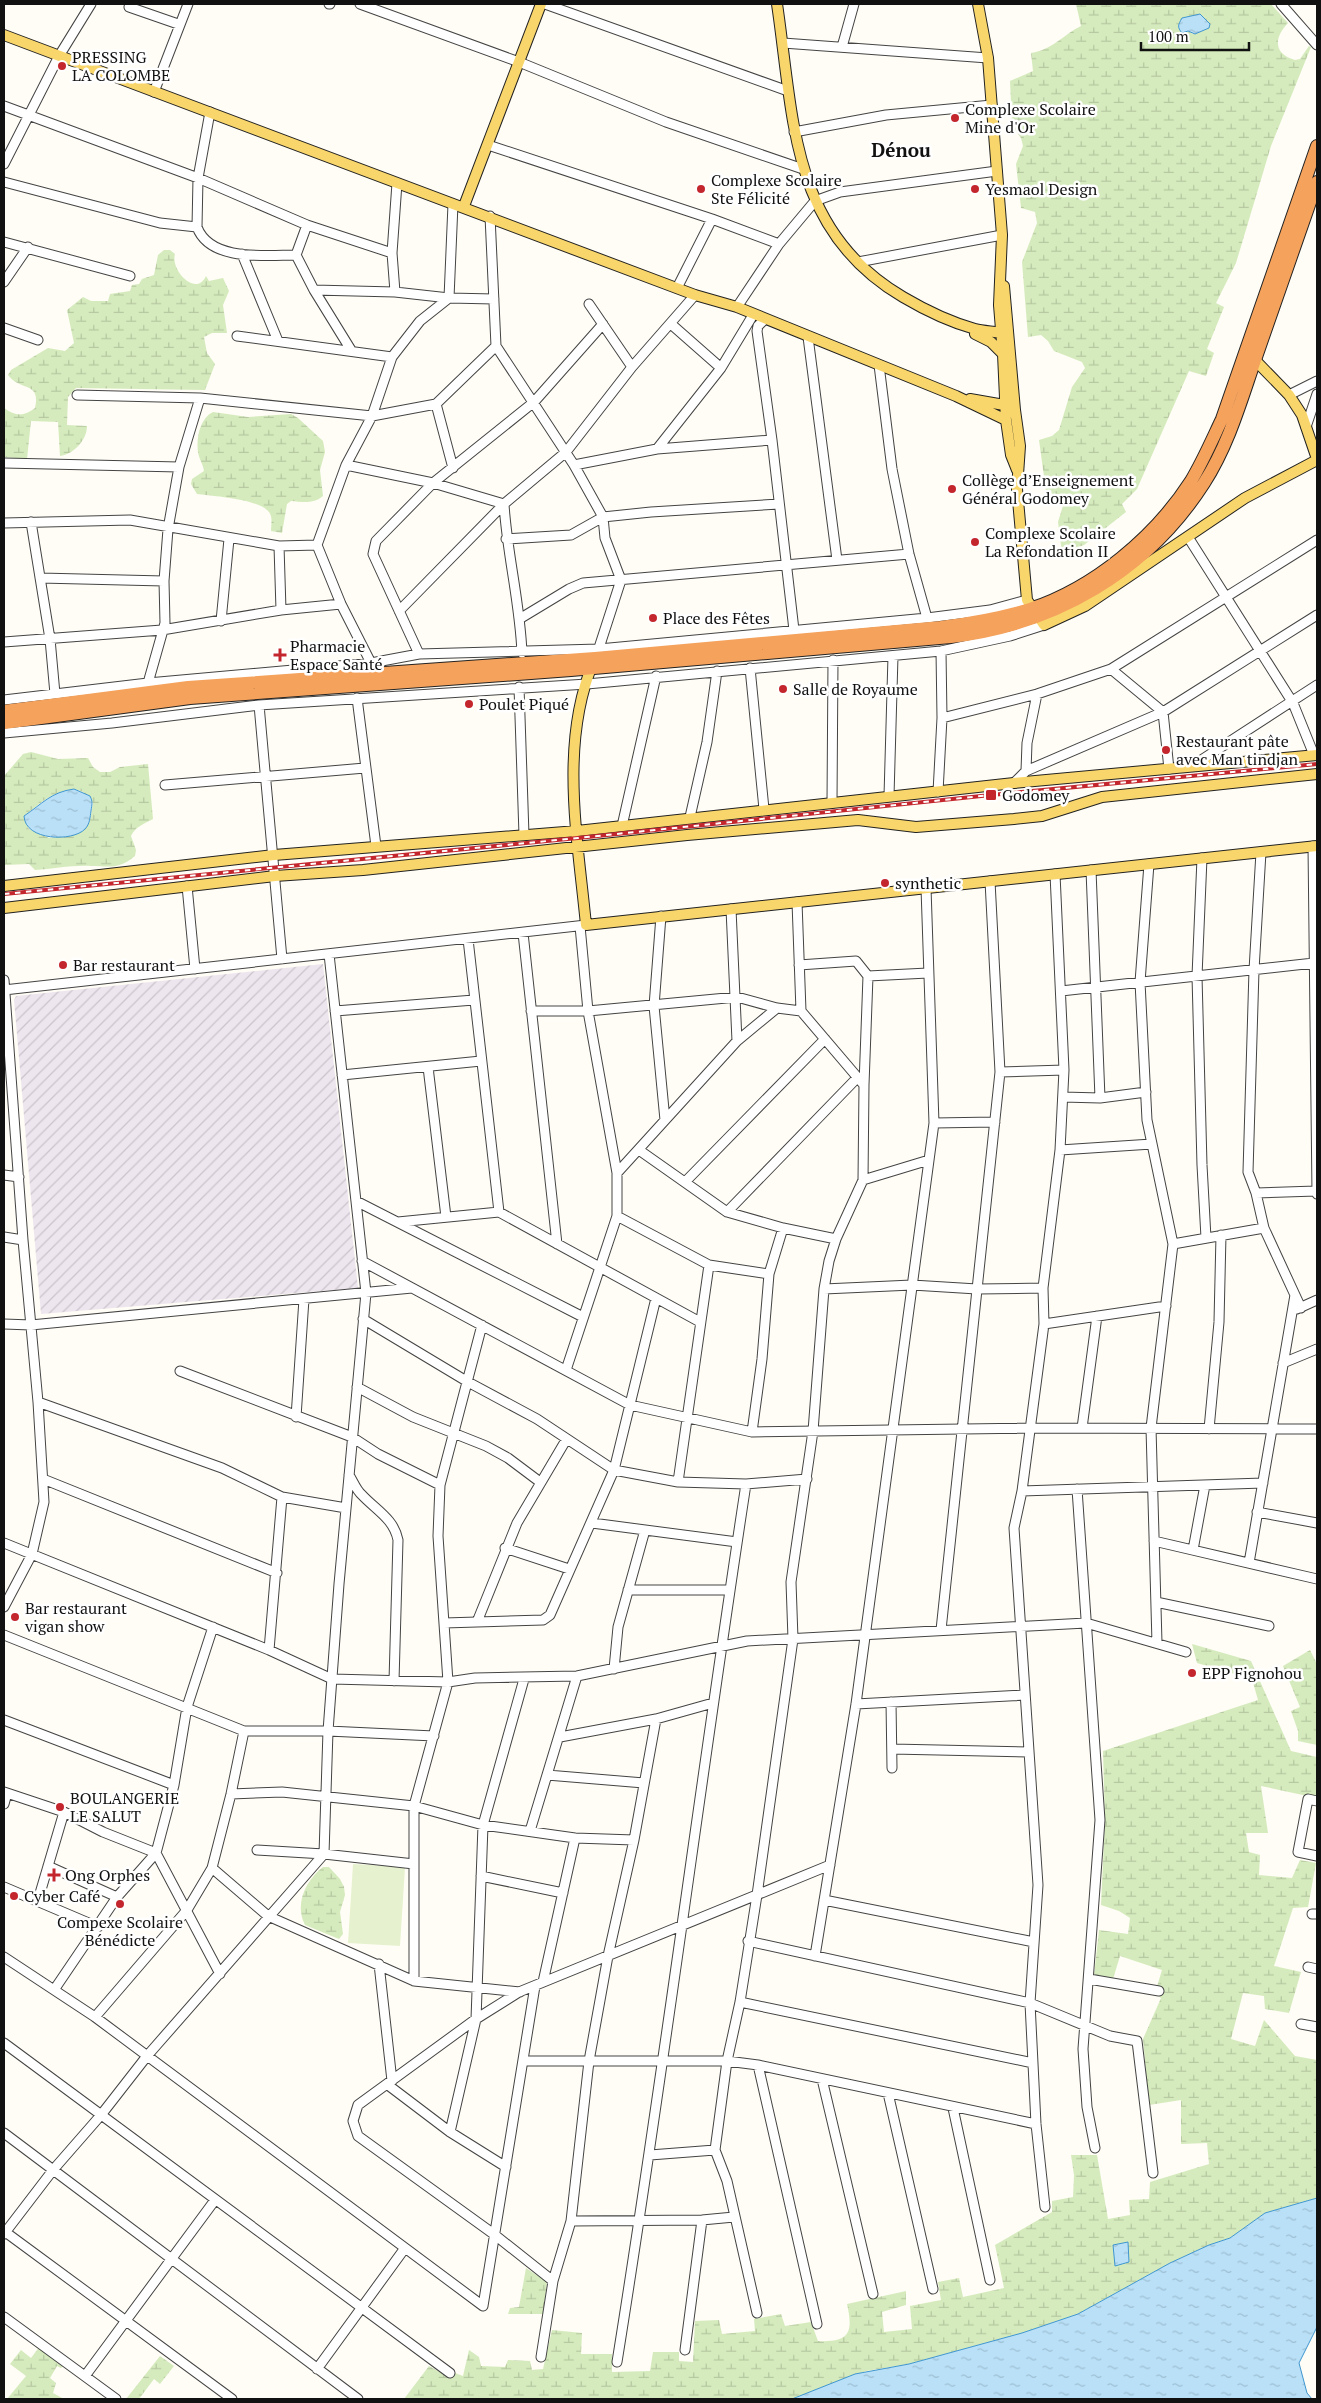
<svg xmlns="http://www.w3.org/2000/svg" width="1321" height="2403" font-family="'PT Serif',serif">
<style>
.industrial{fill:url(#industrial-furrows)}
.wetland{fill:url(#wetland-marsh);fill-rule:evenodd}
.pitch{fill:#e6f2cf}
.water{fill:url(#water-ripples);stroke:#3f96cf}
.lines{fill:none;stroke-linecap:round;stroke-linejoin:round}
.minor-casing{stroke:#444;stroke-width:11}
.major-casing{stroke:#222;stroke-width:12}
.highway-casing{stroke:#222;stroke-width:14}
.minor{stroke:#fff;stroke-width:9}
.major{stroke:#f9d66b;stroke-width:10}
.highway{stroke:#f5a25d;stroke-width:12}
.rail-casing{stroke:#c4262e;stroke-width:4}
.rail{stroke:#fff;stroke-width:2;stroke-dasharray:5.5;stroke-linecap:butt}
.poi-dot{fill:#c4262e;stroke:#fff;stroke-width:2}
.labels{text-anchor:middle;stroke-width:5;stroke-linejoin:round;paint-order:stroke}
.poi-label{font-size:16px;fill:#111;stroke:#fff;text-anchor:start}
.quarter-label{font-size:19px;font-weight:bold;fill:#111;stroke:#fff}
</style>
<defs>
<pattern id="industrial-furrows" width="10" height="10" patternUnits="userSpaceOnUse" patternTransform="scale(1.25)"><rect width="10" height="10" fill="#eee6ef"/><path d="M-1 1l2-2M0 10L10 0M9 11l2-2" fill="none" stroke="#cbc4cc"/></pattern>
<pattern id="wetland-marsh" width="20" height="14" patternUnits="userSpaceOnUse" patternTransform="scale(1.25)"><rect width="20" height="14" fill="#d5ebbd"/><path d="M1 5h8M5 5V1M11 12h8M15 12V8" fill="none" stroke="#b6c8a1"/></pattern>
<pattern id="water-ripples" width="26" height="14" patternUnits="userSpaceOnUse" patternTransform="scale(1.25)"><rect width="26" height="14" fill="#b9e0f7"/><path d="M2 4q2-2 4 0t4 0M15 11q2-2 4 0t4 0" fill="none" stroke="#9ebfd3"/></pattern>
</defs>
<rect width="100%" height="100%" fill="#fffdf5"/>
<path class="industrial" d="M 323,964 L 358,1288 L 41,1314 L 14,1000 L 16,996 Z"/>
<path class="wetland" d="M 1076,4 L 1271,4 L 1288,23 C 1274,37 1273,54 1295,60 L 1300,59 L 1309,46 L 1311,47 L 1271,146 L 1236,263 L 1216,303 L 1224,307 L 1207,349 L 1214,353 L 1206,376 L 1189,371 L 1137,489 L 1122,504 L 1126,512 L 1084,545 L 1062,553 L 1058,522 L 1065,499 L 1046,491 L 1039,440 L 1052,436 L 1059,430 L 1072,387 L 1085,368 L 1082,362 L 1054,351 L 1048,341 L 1041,335 L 1028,337 L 1022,262 L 1037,223 L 1035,212 L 1021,208 L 1016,164 L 1023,146 L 1021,138 L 1012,125 L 1010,81 L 1033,71 L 1031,53 C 1052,50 1063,35 1081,26 ZM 1200,14 L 1208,22 L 1193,34 L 1188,31 L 1185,32 L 1184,18 Z
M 164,250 L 170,250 L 175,254 C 170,270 196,298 206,276 L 209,281 L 223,278 L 229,291 L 223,305 L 227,333 L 212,333 L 204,337 L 207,353 L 215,364 L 205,390 L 76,388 L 68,397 L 67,425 L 87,426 C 87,440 74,454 60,456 L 58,422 L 31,421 L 27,459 L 4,457 L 4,408 C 15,416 24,417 35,408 C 41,381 21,392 8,375 L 11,370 L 48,348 L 65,351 L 74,343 L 67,310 L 83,297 L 91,301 L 108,301 L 110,294 L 130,291 L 132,285 L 139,284 L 142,279 L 154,275 L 158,255 Z
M 213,412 L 248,417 L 291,414 L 298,418 L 323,441 L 325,452 L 320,470 L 323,496 C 314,504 303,502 291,501 L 287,504 L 282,533 L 271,531 C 271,525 273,517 269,512 C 259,499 213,496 197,494 L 191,484 L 192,479 L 204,471 C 203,464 199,459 198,452 C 196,438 200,418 213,412 Z
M 31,752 L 58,759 L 88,758 L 93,767 L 100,772 L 110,772 L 120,767 L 148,764 L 153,819 C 144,824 136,826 131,836 L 136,850 L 135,856 C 118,870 110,866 91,866 C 72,865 53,869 35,870 L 29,864 L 4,865 L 4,776 L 23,754 ZM 74,789 L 83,792 L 93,803 L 90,820 L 85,829 L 77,834 L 49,838 L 29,829 L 24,816 C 41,803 51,792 74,789 Z
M 1192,1644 L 1251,1661 L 1291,1751 L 1317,1757 L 1317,1798 L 1261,1786 L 1268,1833 L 1246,1833 L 1249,1852 L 1260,1855 L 1259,1875 L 1292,1878 L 1300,1860 L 1316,1863 L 1308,1907 L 1293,1908 L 1274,1966 L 1301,1972 L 1289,2013 L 1265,2009 L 1264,1996 L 1243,1993 L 1231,2039 L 1255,2046 L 1264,2020 L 1295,2056 L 1317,2060 L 1317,2198 L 1265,2213 L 1230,2238 L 1209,2245 L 1170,2263 L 1078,2314 L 1022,2333 L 909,2364 L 866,2371 L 792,2399 L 404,2399 L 429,2366 L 450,2378 L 455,2373 L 463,2376 L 469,2350 L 479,2357 L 481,2366 L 505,2367 L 508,2360 L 530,2361 L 532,2370 L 543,2369 L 552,2330 L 582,2333 L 581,2354 L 612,2354 L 612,2372 L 650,2371 L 653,2352 L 679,2352 L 679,2361 L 693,2362 L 695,2321 L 719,2320 L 722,2334 L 755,2331 L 754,2319 L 781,2314 L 785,2326 L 811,2322 L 818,2341 C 851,2343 853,2331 847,2304 L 906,2291 L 906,2305 L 882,2312 L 884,2332 L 912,2329 L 910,2306 L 941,2300 L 938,2282 L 959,2278 L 963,2297 L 1004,2288 L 995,2245 L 1052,2212 L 1052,2201 L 1073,2197 L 1074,2175 L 1071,2155 L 1097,2155 L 1108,2219 L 1130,2215 L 1129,2200 L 1149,2199 L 1150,2182 L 1209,2164 L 1207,2143 L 1181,2144 L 1181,2100 L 1149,2105 L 1143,2039 L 1161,1998 L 1155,1993 L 1162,1970 L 1120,1956 L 1113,1979 L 1094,1976 L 1099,1930 L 1128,1934 L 1130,1918 L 1119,1911 L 1101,1905 L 1105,1821 L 1103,1751 L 1258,1700 L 1252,1679 L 1197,1663 Z
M 1310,1650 L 1317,1664 L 1317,1745 L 1298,1741 L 1298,1731 L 1291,1711 L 1300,1707 L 1283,1666 Z
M 323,1867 L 329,1867 L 340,1879 L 344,1887 L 345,1895 L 340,1912 L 343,1934 L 339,1939 L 305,1925 C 294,1904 306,1880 323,1867 Z
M 526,2268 L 547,2282 L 543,2314 L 508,2314 L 510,2308 L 519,2307 Z
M 43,2342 L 81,2368 L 77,2373 L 64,2365 L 61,2368 L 57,2366 L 50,2378 L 56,2383 L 53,2393 L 64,2399 L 7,2399 L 26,2376 L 10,2364 L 21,2350 L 31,2358 Z
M 160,2356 L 174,2366 L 160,2384 L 154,2379 L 139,2399 L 126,2399 Z"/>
<path class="pitch" d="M 353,1864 L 405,1867 L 400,1946 L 348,1943 Z"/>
<path class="water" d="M 1200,14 L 1210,24 L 1209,28 L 1195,34 L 1188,31 L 1182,33 C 1177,27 1178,25 1182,18 Z
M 74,789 L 90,796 C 93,802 92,804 91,811 C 90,817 90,824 85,829 C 73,842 25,841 24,816 C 42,804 51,792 74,789 Z
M 1317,2198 L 1317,2327 L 1299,2363 L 1307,2393 L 1312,2399 L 792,2399 L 855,2374 L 909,2364 L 1022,2333 L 1078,2314 L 1170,2263 L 1209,2245 L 1230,2238 L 1265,2213 Z
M 1128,2242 L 1129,2262 L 1115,2266 L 1113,2245 Z"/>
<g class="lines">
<g class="minor-casing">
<path id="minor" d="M 329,4 L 330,4
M 360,4 L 519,62 L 666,122 L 803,169
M 545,4 L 788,91
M 1281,4 L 1317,45
M 129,7 L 178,24
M 783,43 L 988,58
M 842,47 L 854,4
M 154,92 L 188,4
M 4,106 L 198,178 L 307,225 L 392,253
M 210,112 L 198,178 L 197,227 C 210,262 266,255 296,255
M 794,132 L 886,115 L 992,105
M 488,145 L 712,219 L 779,244
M 4,164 L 59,56 L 91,4
M 4,182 L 160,223 L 197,227
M 490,216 L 496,346 L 574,465 L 603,517 L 605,538 L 621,580 L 597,654
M 307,225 L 296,255 L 314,290 L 351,350
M 4,242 L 130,276
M 242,254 L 278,341
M 858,262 L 1002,235
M 4,282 L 28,247
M 677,288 L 712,219
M 314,290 L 395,292 L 449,298 L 494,299
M 395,292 L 392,253 L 397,183
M 589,304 L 632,367
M 737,307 L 779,244 L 815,201 L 840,192 L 997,171
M 765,319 L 758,326 L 757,331 L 772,440 L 794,630
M 671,324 L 721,368
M 4,328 L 38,340
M 237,336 L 392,357
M 808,337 L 837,560
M 879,365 L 892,469 L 909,554 L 927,618
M 77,395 L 200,398 L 372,416 L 436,404 L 496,346
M 1289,395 L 1317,381
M 436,404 L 453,468
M 1306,427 L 1317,394
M 657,449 L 721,368 L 753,315
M 4,463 L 179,467
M 346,465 L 433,483 L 504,504
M 574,465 L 657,449 L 772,440
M 504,504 C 507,554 520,602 522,653
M 31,522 L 50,639 L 55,694
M 4,523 L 130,520 L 279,546 L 317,545
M 1188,537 L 1293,703 L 1314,755
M 506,539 L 571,535 L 603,517 L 651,512 L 779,504
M 279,546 L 281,610
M 40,578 L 164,581
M 399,611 L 504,504 L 566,452 L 632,367 L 695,295
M 521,618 L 569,589 L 583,583 L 909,554
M 221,621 L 229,539
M 4,642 L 162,630 L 281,610 L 341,604
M 419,654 L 373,554 L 376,541 L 433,483 L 534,402 L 603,324
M 371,663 L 341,604 L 317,545 L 346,465 L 372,416 L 392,357 L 420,321 L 449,298 L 453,204
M 750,668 L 764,809
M 1111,669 L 1163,712 L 1169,769
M 148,683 L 165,623 L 164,581 L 168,529 L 179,467 L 200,398
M 519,687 L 524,835
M 357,698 L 376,846
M 4,700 L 148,683 L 371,663 L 419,654 L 599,649 L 927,618 L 990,610 L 1027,600
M 259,705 L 282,959
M 942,718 L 1037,694 L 1111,669 L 1317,540
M 4,733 L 112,723 L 259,705 L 587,684 L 941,651 L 1010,636 L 1044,625
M 1192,766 L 1317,685
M 1026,771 L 1027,743 L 1037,694
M 1014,783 L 1026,771 L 1163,712 L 1317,615
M 165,785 L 365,768
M 938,792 L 942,718 L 941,651
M 889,796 L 893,656
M 832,803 L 833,660
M 690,817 L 707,742 L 717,671
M 622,826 L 656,676
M 1313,846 L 1317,1194
M 1261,852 L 1254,970 L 1248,1172 L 1256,1193 L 1264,1228 L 1301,1308
M 1202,858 L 1197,976 L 1202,1165 L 1206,1238
M 1149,864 L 1140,982 L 1147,1120 L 1173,1244 L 1151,1428 L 1157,1643
M 1091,870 L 1100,1098
M 187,886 L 195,969
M 797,902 L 801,1011 L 864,1085
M 731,909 L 737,1041
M 661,916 L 654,1006 L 665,1120
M 523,933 L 557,1244
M 468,939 L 499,1212
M 799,965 L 856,961 L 868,976 L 928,973
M 4,980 L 23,1240 L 38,1402 L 44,1502 L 32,1554 L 4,1607
M 4,990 L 586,925
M 1061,991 L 1314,963
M 335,1011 L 474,1000
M 531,1011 L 588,1011 L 737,997 L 777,1008 L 801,1011
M 428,1067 L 446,1217
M 1000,1072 L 1064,1070
M 342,1075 L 481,1061
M 1063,1097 L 1100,1098 L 1146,1092
M 934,1123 L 995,1122
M 639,1150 L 727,1212 L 783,1228 L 836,1239
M 1060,1150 L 1152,1144
M 617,1173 L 737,1041 L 777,1008
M 4,1175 L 19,1177
M 863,1180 L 929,1160
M 685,1182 L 825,1039
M 1256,1193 L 1316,1191
M 356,1201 L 583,1317
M 727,1212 L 857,1078
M 617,1216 L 709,1265 L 769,1274
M 398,1222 L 499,1212 L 700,1322
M 4,1237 L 23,1240
M 1173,1244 L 1264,1228
M 362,1261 L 630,1405 L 752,1432 L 1030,1428 L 1317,1429
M 824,1289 L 912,1285 L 977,1289 L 1043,1288
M 1297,1309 L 1317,1300
M 363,1319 L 468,1382 L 537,1419 L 614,1470 L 678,1482 L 746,1484 L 807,1479
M 4,1324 L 31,1325 L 412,1288
M 1044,1324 L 1166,1306
M 1283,1363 L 1317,1349
M 566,1370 L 617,1216 L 617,1173 L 588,1011 L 580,926
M 180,1371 L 352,1437 L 378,1454 L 440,1485
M 357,1387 L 413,1417 L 486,1446 L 508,1458 L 540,1482
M 38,1402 L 222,1468 L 282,1497 L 269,1650
M 296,1417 L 304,1299
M 1082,1428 L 1097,1316
M 1209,1429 L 1219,1322 L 1221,1235
M 752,1432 L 762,1359 L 769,1274 L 783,1228
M 349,1475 C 353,1481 356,1490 362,1495 C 376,1510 394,1519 398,1540 L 394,1681
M 43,1479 L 277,1573
M 678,1482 L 709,1265
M 1077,1489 L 1100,1820 L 1083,2049 L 1087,2107 L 1095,2148
M 1022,1491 L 1263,1483
M 282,1497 L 346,1508
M 1257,1512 L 1317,1523
M 592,1523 L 737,1542
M 1154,1541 L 1317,1579
M 4,1543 L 269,1650 L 332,1679 L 448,1682 L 475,1678 L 577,1676 L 747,1641 L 1086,1623 L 1186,1652
M 505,1548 L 569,1569
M 1193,1550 L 1205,1485
M 1249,1563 L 1295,1295
M 628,1590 L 730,1590
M 1156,1602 L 1269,1626
M 477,1622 L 517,1523 L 566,1440
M 444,1623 L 543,1620 L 550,1615 L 614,1470 L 656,1298
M 941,1630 L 1000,1072 L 990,881
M 4,1635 L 244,1731 L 328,1731 L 434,1736
M 614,1669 L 618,1627 L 645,1530
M 891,1702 L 892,1768
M 856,1704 L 1025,1695
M 4,1720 L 174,1785
M 560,1737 L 656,1719 L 713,1703
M 892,1749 L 1029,1752
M 547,1775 L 644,1783
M 4,1792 L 64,1812 L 103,1832 L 156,1853 L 220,1974
M 231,1794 L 282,1792 L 414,1806 L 483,1825 L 575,1838 L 634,1840
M 1317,1801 L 1308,1799 L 1298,1852 L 1317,1856
M 4,1804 L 7,1793
M 530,1831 L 577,1676
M 257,1850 L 324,1854 L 414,1864
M 48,1866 L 117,1897
M 212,1868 L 268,1916 L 414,1981 L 520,1992
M 481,1876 L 563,1893
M 4,1887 L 98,1927
M 38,1900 L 64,1812
M 824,1900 L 1034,1942
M 1312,1914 L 1317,1914
M 748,1941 L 1030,2003 L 1110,2036 L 1137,2041 L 1153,2173
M 815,1956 L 856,1704 L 934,1123 L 926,888
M 4,1957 L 95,2017 L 483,2306 L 535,1986
M 379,1964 L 392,2081
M 1308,1967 L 1317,1969
M 1089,1979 L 1159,1991
M 414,1981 L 414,1806 L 448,1682 L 438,1536 L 440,1485 L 482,1325
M 543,1982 L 575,1838
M 54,1990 L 117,1897 L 156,1853 L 174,1785 L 187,1707 L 213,1627
M 740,2002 L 1033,2063
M 95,2017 L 187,1910 L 212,1868 L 231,1794 L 244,1731
M 1301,2024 L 1317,2027
M 4,2043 L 450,2373
M 524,2061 L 727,2061 L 758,2065 L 1036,2124
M 758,2065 L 817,2324
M 822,2079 L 873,2294
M 388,2085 L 450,2132 L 506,2167
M 888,2093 L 933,2289
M 953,2108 L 990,2280
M 450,2132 L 476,2019 L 483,1825 L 524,1679
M 4,2133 L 358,2399
M 650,2155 L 715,2150
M 1045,2207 L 1036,2124 L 1030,2003 L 1038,1885 L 1014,1528 L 1022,1491 L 1044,1324 L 1043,1288 L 1060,1150 L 1064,1070 L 1055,874
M 571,2221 L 702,2220 L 734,2217
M 4,2231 L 232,2399
M 4,2234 L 53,2170 L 101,2115 L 147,2056 L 324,1854 L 328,1731 L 339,1584 L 366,1293 L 329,954
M 553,2281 L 495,2235 L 358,2136 L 353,2121 L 358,2105 L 476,2019 L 519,1992 L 830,1865
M 757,2313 L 727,2181 L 715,2150 L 727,2061 L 740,2002 L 757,1895 L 793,1639 L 791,1582 L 813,1431 L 824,1289 L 829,1261 L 836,1239 L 863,1180 L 864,1085 L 868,976
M 4,2317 L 116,2399
M 685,2350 L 702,2220
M 541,2357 L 553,2281 L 571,2221 L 589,2061 L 608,1956 L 634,1840 L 656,1719
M 617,2362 C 664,2070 701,1777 746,1484
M 317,2369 L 405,2248
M 85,2376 L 215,2200"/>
</g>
<g class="major-casing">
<path id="major" d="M 777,4 C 794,118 790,231 903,297 C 925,310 950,322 975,329 C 984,332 1002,331 1008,335
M 978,4 L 988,58 L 1002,235 L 999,305 L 1003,354
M 4,35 L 695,295 L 737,307 L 956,396 L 1006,420
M 464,206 L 541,4
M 1004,286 L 1015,410
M 975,334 L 991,342 L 1003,354 L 1006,420 L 1011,455 L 1017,470
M 1255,360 L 1289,395 L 1302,415 L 1317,459
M 970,399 L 1010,406 L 1015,410 L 1020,446 L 1017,489 L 1027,600 L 1044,625 L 1085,606 L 1245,498 L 1317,460
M 593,663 C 559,745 578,840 586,925 L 1317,846
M 4,886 L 274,855 L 577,831 L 1014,783 L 1317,755
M 4,908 L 275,876 L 363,870 L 687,835 L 858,820 L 916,827 L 1014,819 L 1042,816 L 1102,797 L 1317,774"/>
</g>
<g class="highway-casing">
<path id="highway" d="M 4,711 L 188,687 L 595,658 L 941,627 C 971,623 1000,618 1030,609 C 1094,588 1155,537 1191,481 C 1203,461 1212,440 1222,419 L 1317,146
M 4,723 L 190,698 L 571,670 L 951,637 C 1055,625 1147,572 1204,483 C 1229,444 1241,400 1256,357 C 1276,299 1297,240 1317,182"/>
</g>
<use href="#minor" class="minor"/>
<use href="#major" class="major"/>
<use href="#highway" class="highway"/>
<g class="rail-casing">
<path id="rail" d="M 4,894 L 578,838 L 991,795 L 1317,764"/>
</g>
<use href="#rail" class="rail"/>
</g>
<g class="poi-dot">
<circle cx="62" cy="66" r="5"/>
<circle cx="955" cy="118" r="5"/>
<circle cx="701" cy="189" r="5"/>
<circle cx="975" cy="189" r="5"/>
<circle cx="952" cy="489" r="5"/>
<circle cx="975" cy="542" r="5"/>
<circle cx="653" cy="618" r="5"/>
<path d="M277.5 647.5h5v5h5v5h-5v5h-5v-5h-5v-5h5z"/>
<circle cx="783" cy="689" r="5"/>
<circle cx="469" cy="704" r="5"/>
<circle cx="1166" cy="750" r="5"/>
<rect x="985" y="789" width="12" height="12" rx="2.5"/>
<circle cx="885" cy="883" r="5"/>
<circle cx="63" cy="965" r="5"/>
<circle cx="15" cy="1617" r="5"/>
<circle cx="1192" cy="1673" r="5"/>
<circle cx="60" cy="1807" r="5"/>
<path d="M51.5 1867.5h5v5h5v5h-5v5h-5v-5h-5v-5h5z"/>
<circle cx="14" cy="1896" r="5"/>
<circle cx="120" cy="1904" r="5"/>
</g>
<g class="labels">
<g class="poi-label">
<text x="72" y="63">PRESSING<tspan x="72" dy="18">LA COLOMBE</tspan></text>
<text x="965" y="115">Complexe Scolaire<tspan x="965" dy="18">Mine d'Or</tspan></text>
<text x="711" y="186">Complexe Scolaire<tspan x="711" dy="18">Ste Félicité</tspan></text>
<text x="985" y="195">Yesmaol Design</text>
<text x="962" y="486">Collège d’Enseignement<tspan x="962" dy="18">Général Godomey</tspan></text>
<text x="985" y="539">Complexe Scolaire<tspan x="985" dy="18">La Refondation II</tspan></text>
<text x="663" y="624">Place des Fêtes</text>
<text x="290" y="652">Pharmacie<tspan x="290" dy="18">Espace Santé</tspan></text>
<text x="793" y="695">Salle de Royaume</text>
<text x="479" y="710">Poulet Piqué</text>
<text x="1176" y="747">Restaurant pâte<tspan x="1176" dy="18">avec Man tindjan</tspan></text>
<text x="1002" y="801">Godomey</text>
<text x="895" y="889">synthetic</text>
<text x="73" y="971">Bar restaurant</text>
<text x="25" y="1614">Bar restaurant<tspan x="25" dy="18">vigan show</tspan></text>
<text x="1202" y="1679">EPP Fignohou</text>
<text x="70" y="1804">BOULANGERIE<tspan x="70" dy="18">LE SALUT</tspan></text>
<text x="65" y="1881">Ong Orphes</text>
<text x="24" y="1902">Cyber Café</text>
<text x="120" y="1928" text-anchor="middle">Compexe Scolaire<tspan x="120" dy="18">Bénédicte</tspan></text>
</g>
<g class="quarter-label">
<text x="901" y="157">Dénou</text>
</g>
</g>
<rect width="1321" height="2403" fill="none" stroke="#111111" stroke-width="10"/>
<path d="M1141 42v8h108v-8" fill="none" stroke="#111111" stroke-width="2.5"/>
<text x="1148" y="42" font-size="15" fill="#111111" stroke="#ffffff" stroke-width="4" paint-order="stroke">100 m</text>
</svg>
